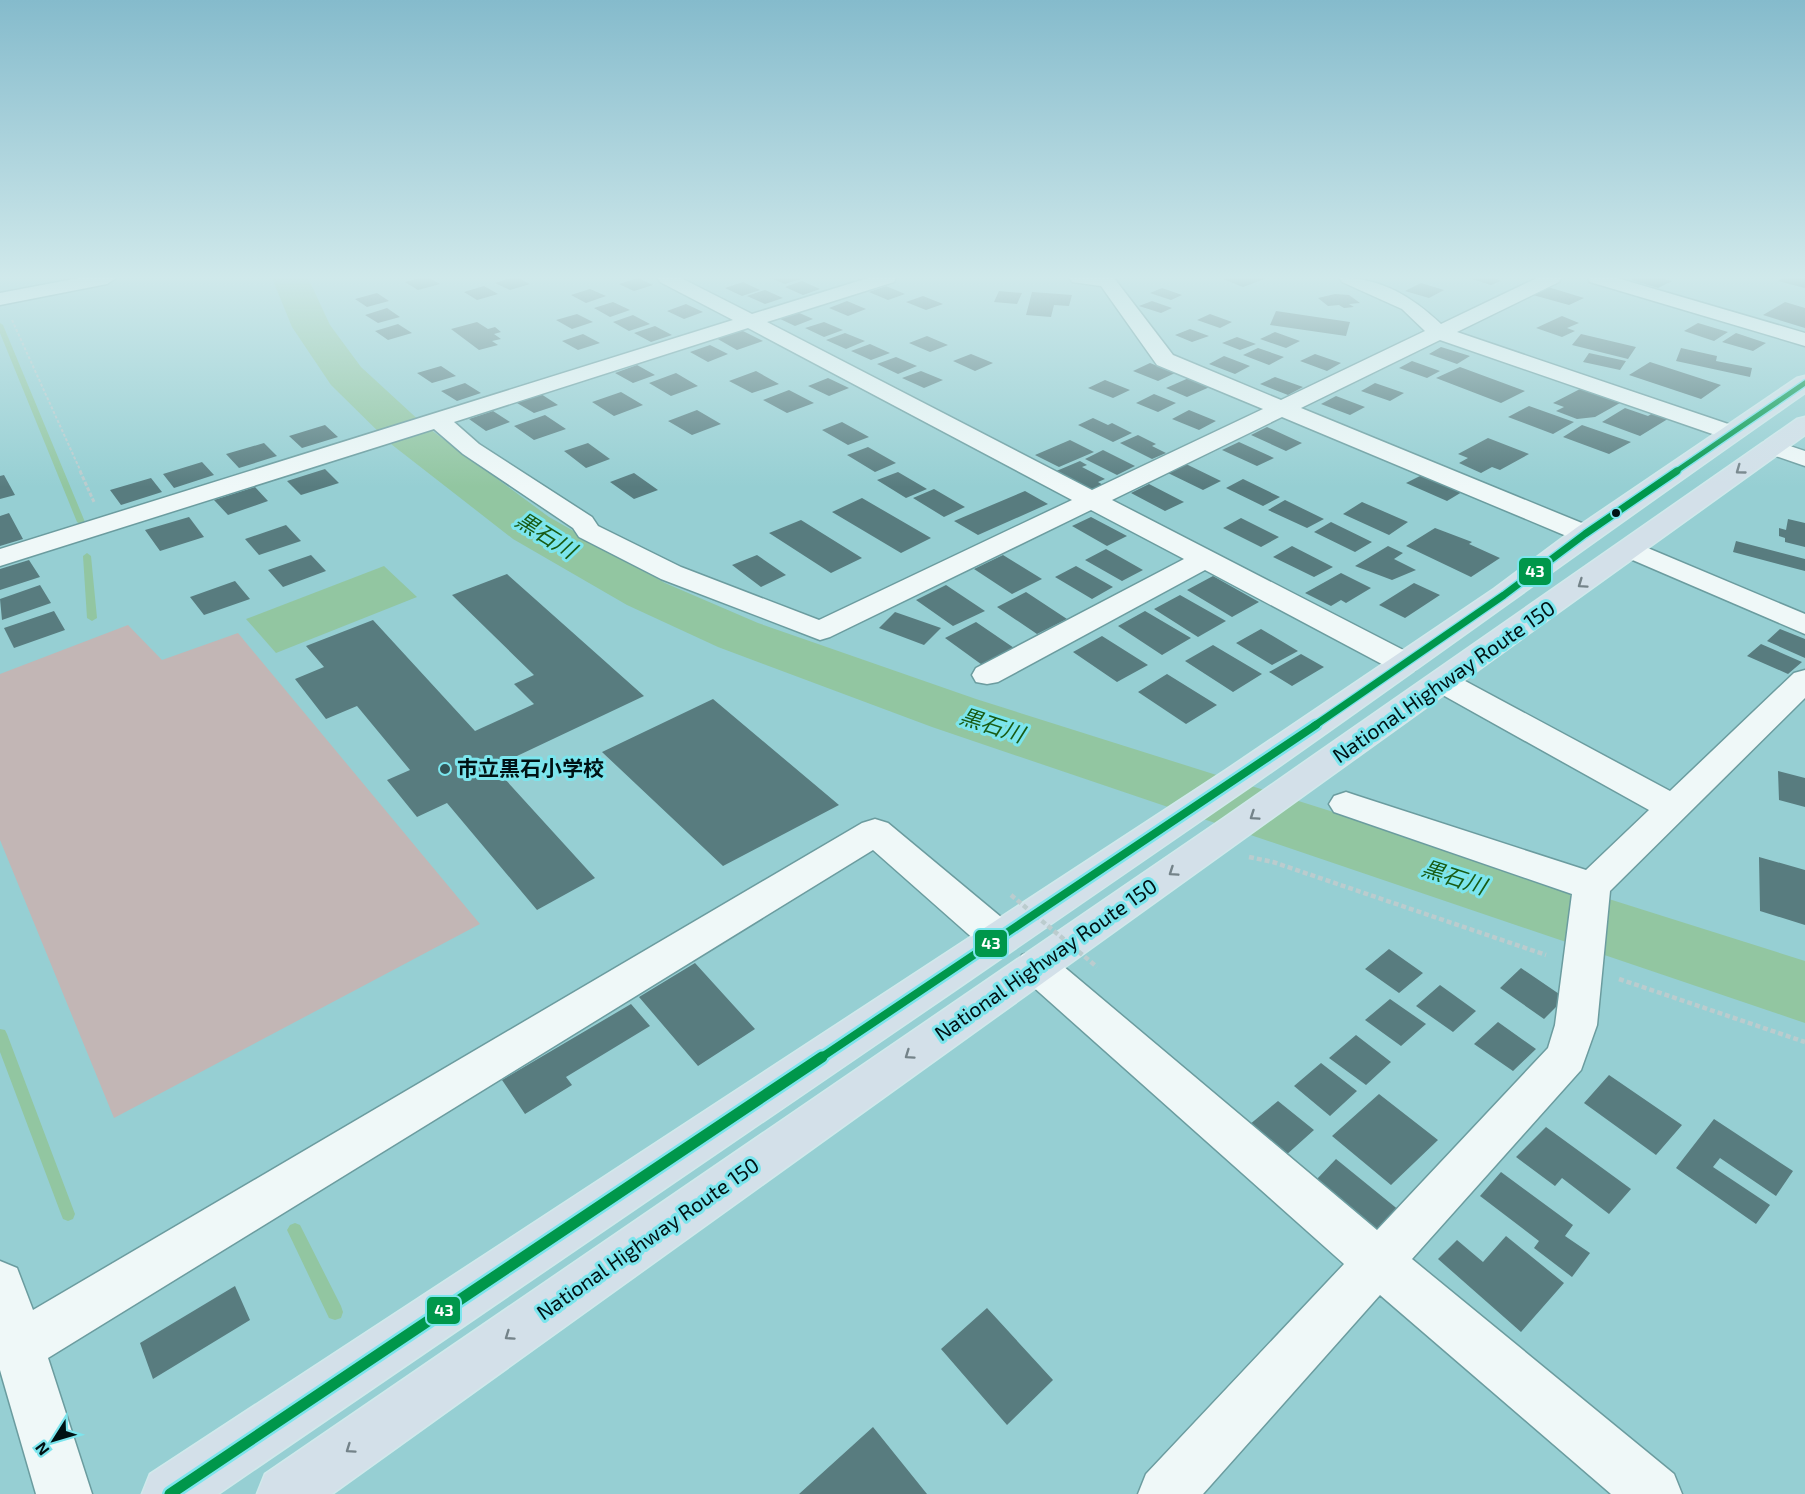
<svg xmlns="http://www.w3.org/2000/svg" width="1805" height="1494" font-family="'Exo 2','Noto Sans JP',sans-serif">
<style>
.green{fill:#c2b6b5}
.water{fill:#92c6a1}
.lines{fill:none;stroke-linecap:round;stroke-linejoin:round}
.stream{fill:#92c6a1;fill-rule:evenodd}
.river{fill:#92c6a1;fill-rule:evenodd}
.building{fill:#587c7f}
.minor-casing{stroke:#6b9c9f;stroke-width:3}
.highway-casing{stroke:#d0e9eb;stroke-width:3}
.path-far2{stroke:#bbccce;stroke-width:2;stroke-dasharray:3 2;stroke-linecap:butt}
.path-far1{stroke:#bbccce;stroke-width:3;stroke-dasharray:4 2;stroke-linecap:butt}
.path{stroke:#bbccce;stroke-width:4.5;stroke-dasharray:5 3;stroke-linecap:butt}
.minor{fill:#eff8f8;fill-rule:evenodd}
.highway{fill:#d3e0e9;fill-rule:evenodd}
.path-bridge{stroke:#bbccce;stroke-width:4.5;stroke-dasharray:5 3;stroke-linecap:butt}
.bus-1-far3-casing{stroke:#7ce5ed;stroke-width:8}
.bus-1-far2-casing{stroke:#7ce5ed;stroke-width:10}
.bus-1-far1-casing{stroke:#7ce5ed;stroke-width:13}
.bus-1-casing{stroke:#7ce5ed;stroke-width:16}
.bus-1-far3{stroke:#00974b;stroke-width:5}
.bus-1-far2{stroke:#00974b;stroke-width:7}
.bus-1-far1{stroke:#00974b;stroke-width:8}
.bus-1{stroke:#00974b;stroke-width:11}
.oneway{stroke:#748389}
.bus-dot{fill:#001214;stroke:#7ce5ed;stroke-width:2}
.poi-dot{fill:#345457;stroke:#7ce5ed;stroke-width:2}
.labels{text-anchor:middle;stroke-width:6;stroke-linejoin:round;paint-order:stroke}
.street-label{font-size:21px;fill:#001214;stroke:#7ce5ed}
.poi-label{font-size:21px;font-weight:bold;fill:#001214;stroke:#7ce5ed;text-anchor:start}
.water-label{font-size:22px;font-style:italic;fill:#185b14;stroke:#7ce5ed}
.line-badge{stroke:#7ce5ed;stroke-width:2}
.badge-label{font-size:16px;text-anchor:middle;font-weight:bold;fill:#fff}
</style>
<rect width="100%" height="100%" fill="#96cfd3"/>
<path class="green" d="M 128,625 L 162,660 L 238,633 L 480,924 L 114,1118 L 0,840 L 0,674 Z"/>
<path class="water" d="M 384,566 L 417,597 L 276,653 L 246,619 Z"/>
<g class="lines">
<path class="stream" d="M 0,323 L 3,325 L 85,522 L 84,524 L 81,525 L 77,522 L 0,333 Z
M 87,553 L 91,556 L 97,618 L 92,621 L 87,618 L 83,556 Z
M 0,1029 L 5,1030 L 7,1034 L 75,1214 L 73,1219 L 68,1221 L 63,1219 L 61,1214 L 0,1052 Z
M 295,1223 L 300,1225 L 341,1306 L 343,1312 L 341,1318 L 335,1320 L 329,1318 L 287,1230 L 290,1225 Z"/>
<path class="river" d="M 272,278 L 308,278 L 330,325 L 361,367 L 423,424 L 549,517 L 665,583 L 758,623 L 976,699 L 1805,961 L 1805,1023 L 932,727 L 718,647 L 627,605 L 513,539 L 391,444 L 331,385 L 292,327 Z"/>
</g>
<path class="building" d="M 421,278 L 429,278 L 440,284 L 418,290 L 405,282 Z
M 511,278 L 518,278 L 530,284 L 510,290 L 495,283 Z
M 638,278 L 653,285 L 634,291 L 619,284 Z
M 771,278 L 803,278 L 785,284 Z
M 1227,278 L 1267,278 L 1243,287 L 1223,279 Z
M 1469,278 L 1493,278 L 1501,281 L 1491,285 Z
M 1636,278 L 1660,278 L 1672,281 L 1658,288 L 1631,280 Z
M 1783,278 L 1805,278 L 1805,288 L 1778,281 Z
M 802,281 L 820,289 L 803,295 L 785,287 Z
M 743,282 L 760,290 L 742,296 L 725,288 Z
M 1421,283 L 1444,290 L 1429,298 L 1405,291 Z
M 484,286 L 498,294 L 477,300 L 464,292 Z
M 886,286 L 905,294 L 888,300 L 869,292 Z
M 1548,287 L 1584,298 L 1569,305 L 1533,295 Z
M 1162,288 L 1182,295 L 1171,300 L 1150,293 Z
M 590,289 L 606,296 L 586,303 L 571,295 Z
M 765,290 L 783,298 L 765,304 L 747,296 Z
M 999,291 L 1022,293 L 1017,304 L 994,302 Z
M 1032,292 L 1072,295 L 1069,306 L 1054,305 L 1051,317 L 1026,315 Z
M 377,293 L 389,301 L 367,307 L 355,299 Z
M 1335,294 L 1349,295 L 1360,303 L 1349,304 L 1354,307 L 1344,308 L 1339,305 L 1328,306 L 1318,298 Z
M 923,296 L 943,304 L 926,310 L 906,302 Z
M 847,301 L 866,309 L 848,316 L 829,308 Z
M 1152,301 L 1172,308 L 1161,313 L 1139,306 Z
M 613,302 L 630,310 L 610,317 L 594,308 Z
M 1785,302 L 1805,308 L 1805,328 L 1763,315 Z
M 686,304 L 703,312 L 684,319 L 667,311 Z
M 387,308 L 400,317 L 378,323 L 365,315 Z
M 795,311 L 813,319 L 795,326 L 776,317 Z
M 1276,311 L 1350,322 L 1346,336 L 1270,325 Z
M 577,314 L 593,322 L 572,329 L 556,320 Z
M 1210,314 L 1232,322 L 1220,328 L 1197,320 Z
M 633,315 L 650,324 L 629,331 L 613,322 Z
M 1562,316 L 1579,323 L 1567,328 L 1575,331 L 1562,337 L 1536,328 Z
M 477,322 L 488,329 L 495,327 L 501,332 L 494,334 L 501,339 L 492,341 L 498,345 L 479,350 L 451,329 Z
M 824,322 L 843,330 L 824,337 L 805,328 Z
M 1698,323 L 1728,332 L 1714,341 L 1684,331 Z
M 398,324 L 412,333 L 388,340 L 375,331 Z
M 655,326 L 672,335 L 651,342 L 634,333 Z
M 1190,329 L 1209,336 L 1192,342 L 1175,335 Z
M 741,330 L 763,341 L 737,350 L 716,338 Z
M 1275,332 L 1300,341 L 1286,348 L 1260,339 Z
M 845,333 L 865,341 L 846,349 L 826,340 Z
M 1736,333 L 1766,343 L 1753,351 L 1722,342 Z
M 583,334 L 600,343 L 578,350 L 562,341 Z
M 1581,334 L 1636,347 L 1628,359 L 1572,345 Z
M 927,336 L 948,345 L 930,352 L 909,343 Z
M 1237,337 L 1256,344 L 1240,350 L 1222,343 Z
M 870,344 L 890,353 L 871,360 L 851,351 Z
M 710,345 L 728,354 L 708,362 L 690,352 Z
M 1441,347 L 1470,356 L 1457,364 L 1429,354 Z
M 1258,348 L 1284,357 L 1269,365 L 1243,355 Z
M 1681,348 L 1717,356 L 1716,361 L 1752,368 L 1750,377 L 1676,361 Z
M 1589,353 L 1626,361 L 1620,370 L 1583,362 Z
M 971,354 L 993,363 L 975,371 L 953,361 Z
M 1315,354 L 1341,363 L 1327,371 L 1300,361 Z
M 1224,356 L 1250,366 L 1235,374 L 1209,364 Z
M 896,357 L 917,366 L 898,374 L 877,364 Z
M 1412,361 L 1440,371 L 1427,378 L 1399,368 Z
M 1650,362 L 1721,385 L 1701,399 L 1629,375 Z
M 1150,363 L 1175,373 L 1158,381 L 1133,371 Z
M 637,365 L 655,375 L 633,383 L 615,373 Z
M 441,366 L 456,376 L 432,383 L 417,373 Z
M 1460,367 L 1525,391 L 1501,403 L 1436,378 Z
M 756,371 L 779,384 L 752,393 L 729,381 Z
M 921,371 L 943,380 L 924,388 L 902,378 Z
M 676,373 L 698,386 L 671,396 L 649,383 Z
M 1191,377 L 1212,386 L 1187,397 L 1166,388 Z
M 1275,377 L 1303,387 L 1288,395 L 1260,384 Z
M 828,378 L 849,388 L 829,396 L 808,386 Z
M 1105,380 L 1130,390 L 1113,398 L 1088,388 Z
M 465,383 L 481,393 L 457,401 L 441,391 Z
M 1375,383 L 1404,393 L 1390,401 L 1361,391 Z
M 1580,389 L 1620,403 L 1595,417 L 1577,419 L 1556,411 L 1564,407 L 1553,403 Z
M 789,390 L 814,403 L 787,413 L 763,400 Z
M 621,392 L 643,405 L 614,416 L 592,402 Z
M 541,394 L 558,405 L 534,413 L 517,403 Z
M 1154,394 L 1176,403 L 1158,412 L 1136,403 Z
M 1336,396 L 1365,407 L 1350,415 L 1321,404 Z
M 1529,406 L 1574,422 L 1553,434 L 1508,417 Z
M 1625,408 L 1648,416 L 1656,411 L 1671,417 L 1640,436 L 1602,422 Z
M 697,410 L 721,424 L 692,435 L 668,421 Z
M 1189,410 L 1216,421 L 1199,430 L 1172,419 Z
M 493,411 L 510,422 L 486,431 L 469,419 Z
M 545,415 L 566,429 L 534,440 L 514,426 Z
M 1093,418 L 1108,425 L 1112,423 L 1132,433 L 1113,442 L 1078,425 Z
M 842,422 L 869,437 L 848,445 L 822,430 Z
M 325,425 L 338,437 L 302,448 L 289,436 Z
M 1582,425 L 1631,442 L 1609,454 L 1563,437 Z
M 1267,427 L 1302,443 L 1286,451 L 1251,435 Z
M 1138,435 L 1156,444 L 1152,446 L 1166,453 L 1152,459 L 1120,443 Z
M 1488,438 L 1529,454 L 1500,470 L 1492,467 L 1481,473 L 1459,463 L 1468,458 L 1458,454 Z
M 1070,440 L 1094,452 L 1059,467 L 1035,455 Z
M 1239,442 L 1274,458 L 1257,466 L 1222,450 Z
M 264,443 L 277,456 L 239,468 L 226,454 Z
M 588,443 L 610,459 L 586,468 L 564,451 Z
M 868,447 L 896,463 L 875,472 L 847,455 Z
M 1103,450 L 1135,466 L 1117,475 L 1085,459 Z
M 1080,461 L 1087,465 L 1082,467 L 1105,479 L 1098,482 L 1103,485 L 1090,491 L 1054,472 Z
M 202,462 L 214,475 L 174,488 L 163,474 Z
M 1186,464 L 1221,481 L 1203,490 L 1168,473 Z
M 325,469 L 339,483 L 301,495 L 287,481 Z
M 898,472 L 927,489 L 906,498 L 877,480 Z
M 634,473 L 658,490 L 634,499 L 610,482 Z
M 4,475 L 15,495 L 0,499 L 0,476 Z
M 1422,475 L 1462,492 L 1447,501 L 1406,483 Z
M 151,478 L 162,492 L 121,505 L 110,490 Z
M 1243,479 L 1280,497 L 1263,506 L 1226,488 Z
M 1149,484 L 1184,502 L 1165,511 L 1131,493 Z
M 255,487 L 268,501 L 228,515 L 214,500 Z
M 934,489 L 965,507 L 944,517 L 913,498 Z
M 1025,491 L 1048,504 L 978,535 L 954,521 Z
M 862,498 L 931,538 L 901,553 L 832,512 Z
M 1285,500 L 1324,519 L 1307,528 L 1268,510 Z
M 1362,502 L 1408,522 L 1389,535 L 1343,514 Z
M 9,513 L 23,539 L 0,546 L 0,516 Z
M 189,517 L 204,537 L 160,551 L 145,530 Z
M 1091,517 L 1127,536 L 1107,546 L 1072,526 Z
M 1241,518 L 1279,537 L 1261,547 L 1223,528 Z
M 1788,519 L 1805,523 L 1805,547 L 1785,542 L 1785,538 L 1779,536 L 1779,528 L 1786,530 Z
M 801,520 L 862,558 L 831,573 L 769,533 Z
M 1331,522 L 1372,542 L 1355,552 L 1314,532 Z
M 286,525 L 301,541 L 259,555 L 245,539 Z
M 1435,528 L 1472,542 L 1469,544 L 1500,558 L 1471,577 L 1406,546 Z
M 1736,541 L 1805,559 L 1805,571 L 1733,552 Z
M 1292,546 L 1333,567 L 1314,577 L 1273,557 Z
M 1388,546 L 1403,553 L 1394,559 L 1416,570 L 1392,580 L 1355,566 Z
M 1106,549 L 1143,570 L 1122,581 L 1085,560 Z
M 311,555 L 326,571 L 283,587 L 268,570 Z
M 757,555 L 786,575 L 761,587 L 732,565 Z
M 1003,555 L 1042,579 L 1012,594 L 974,569 Z
M 29,560 L 40,577 L 0,590 L 0,569 Z
M 1076,566 L 1113,587 L 1092,599 L 1055,577 Z
M 1341,573 L 1371,588 L 1346,603 L 1341,600 L 1331,606 L 1305,593 Z
M 507,574 L 644,696 L 494,767 L 595,878 L 537,910 L 447,803 L 417,817 L 387,780 L 410,770 L 357,706 L 326,719 L 295,679 L 324,667 L 306,646 L 373,620 L 475,731 L 534,704 L 514,684 L 534,675 L 452,595 Z
M 1213,576 L 1259,602 L 1232,617 L 1187,590 Z
M 235,581 L 250,599 L 204,615 L 190,597 Z
M 1414,583 L 1440,595 L 1405,618 L 1379,605 Z
M 40,585 L 51,603 L 2,620 L 0,599 Z
M 946,585 L 985,611 L 953,626 L 916,600 Z
M 1026,592 L 1067,619 L 1037,634 L 997,607 Z
M 1180,595 L 1226,621 L 1198,637 L 1154,609 Z
M 54,611 L 65,630 L 14,648 L 4,628 Z
M 1145,611 L 1191,638 L 1162,655 L 1118,626 Z
M 895,612 L 941,628 L 924,645 L 879,628 Z
M 976,622 L 1017,650 L 985,667 L 945,638 Z
M 1261,629 L 1298,651 L 1272,665 L 1236,643 Z
M 1780,629 L 1805,639 L 1805,658 L 1767,641 Z
M 1102,636 L 1148,665 L 1117,682 L 1073,652 Z
M 1761,644 L 1802,662 L 1788,674 L 1747,656 Z
M 1213,645 L 1262,674 L 1233,692 L 1185,661 Z
M 1301,654 L 1324,667 L 1292,686 L 1269,672 Z
M 1167,674 L 1217,705 L 1186,724 L 1138,692 Z
M 713,699 L 839,805 L 723,866 L 602,752 Z
M 1778,771 L 1805,778 L 1805,807 L 1779,800 Z
M 1759,857 L 1805,870 L 1805,925 L 1760,911 Z
M 1389,949 L 1423,973 L 1399,993 L 1365,969 Z
M 695,963 L 755,1029 L 698,1066 L 639,997 Z
M 1521,968 L 1565,998 L 1544,1019 L 1500,988 Z
M 1440,985 L 1476,1011 L 1453,1032 L 1416,1006 Z
M 1390,999 L 1426,1024 L 1401,1046 L 1365,1020 Z
M 631,1004 L 650,1026 L 566,1077 L 572,1085 L 525,1114 L 502,1080 Z
M 1498,1022 L 1536,1049 L 1513,1071 L 1474,1044 Z
M 1356,1035 L 1391,1062 L 1366,1085 L 1329,1058 Z
M 1321,1063 L 1357,1091 L 1330,1116 L 1294,1086 Z
M 1609,1075 L 1682,1125 L 1656,1155 L 1584,1103 Z
M 1379,1094 L 1438,1140 L 1391,1185 L 1332,1136 Z
M 1278,1101 L 1314,1130 L 1285,1156 L 1249,1125 Z
M 1714,1119 L 1793,1171 L 1776,1196 L 1720,1158 L 1713,1167 L 1770,1205 L 1756,1224 L 1676,1168 Z
M 1546,1127 L 1631,1189 L 1609,1214 L 1562,1178 L 1555,1186 L 1516,1157 Z
M 1336,1159 L 1400,1211 L 1380,1232 L 1316,1180 Z
M 1501,1172 L 1573,1225 L 1565,1236 L 1590,1253 L 1572,1277 L 1534,1248 L 1539,1241 L 1480,1196 Z
M 1506,1236 L 1564,1283 L 1521,1332 L 1438,1259 L 1457,1240 L 1483,1262 Z
M 235,1286 L 250,1320 L 153,1379 L 140,1343 Z
M 987,1308 L 1053,1380 L 1007,1425 L 941,1349 Z
M 873,1427 L 927,1494 L 799,1494 Z"/>
<g class="lines">
<g class="minor-casing">
<path id="minor" d="M 79,278 L 116,278 L 107,284 L 0,305 L 0,293 Z
M 658,278 L 681,278 L 752,314 L 868,278 L 896,278 L 894,282 L 767,322 L 1092,490 L 1263,409 L 1157,365 L 1101,286 L 1072,282 L 1070,278 L 1114,278 L 1173,355 L 1281,400 L 1425,331 L 1402,309 L 1342,282 L 1340,278 C 1382,278 1411,296 1441,324 L 1537,278 L 1561,278 L 1559,282 L 1457,332 L 1740,428 L 1744,433 L 1740,438 L 1724,438 L 1440,340 L 1301,408 L 1594,528 L 1598,534 L 1594,540 L 1585,542 L 1576,540 L 1282,417 L 1112,500 L 1415,656 L 1419,663 L 1415,670 L 1404,672 L 1393,670 L 1205,570 L 998,682 L 987,684 L 976,682 L 972,675 L 976,668 L 1184,559 L 1091,510 L 830,637 L 820,640 L 661,579 L 579,537 L 573,528 L 463,454 L 434,429 L 0,566 L 0,549 L 733,320 L 660,282 ZM 748,328 L 1072,500 L 819,620 L 681,567 L 598,526 L 592,517 L 479,444 L 454,422 Z
M 1588,278 L 1617,278 L 1805,333 L 1805,346 L 1590,282 Z
M 1772,440 L 1805,451 L 1805,466 L 1764,452 L 1760,447 L 1764,442 Z
M 1631,541 L 1805,614 L 1805,634 L 1621,555 L 1617,549 L 1621,543 Z
M 1805,670 L 1805,698 L 1610,891 L 1597,1025 L 1581,1070 L 1412,1259 L 1674,1474 L 1682,1494 L 1611,1494 L 1380,1295 L 1203,1494 L 1138,1494 L 1146,1474 L 1344,1264 L 1022,977 L 1016,966 L 1022,955 L 1036,950 L 1050,955 L 1377,1230 L 1548,1048 L 1555,1025 L 1572,894 L 1334,812 L 1329,804 L 1334,796 L 1346,792 L 1358,796 L 1586,870 L 1649,810 L 1432,689 L 1427,682 L 1432,675 L 1443,672 L 1454,675 L 1670,791 L 1794,673 Z
M 875,819 L 888,823 L 1013,927 L 1018,938 L 1013,949 L 999,953 L 985,949 L 873,850 L 48,1358 L 92,1494 L 36,1494 L 0,1370 L 0,1261 L 17,1268 L 33,1310 L 862,823 Z"/>
</g>
<g class="highway-casing">
<path id="highway" d="M 1805,376 L 1805,393 C 1619,522 1437,656 1251,786 C 908,1024 562,1258 218,1494 L 142,1494 L 150,1474 L 1226,770 L 1494,589 L 1576,528 L 1797,378 Z
M 1805,417 L 1805,435 L 332,1494 L 257,1494 L 265,1474 L 1224,818 L 1797,419 Z"/>
</g>
<path class="path-far2" d="M 12,320 L 81,472"/>
<path class="path-far1" d="M 80,471 L 94,502"/>
<path class="path" d="M 1249,857 L 1273,862 L 1546,955
M 1619,979 L 1805,1042"/>
<use href="#minor" class="minor"/>
<use href="#highway" class="highway"/>
<path class="path-bridge" d="M 1011,895 L 1097,967"/>
<g class="bus-1-far3-casing">
<path id="bus-1-far3" d="M 1675,472 L 1805,383"/>
</g>
<g class="bus-1-far2-casing">
<path id="bus-1-far2" d="M 1314,726 L 1504,595 L 1585,534 L 1677,471"/>
</g>
<g class="bus-1-far1-casing">
<path id="bus-1-far1" d="M 819,1059 L 1316,725"/>
</g>
<g class="bus-1-casing">
<path id="bus-1" d="M 170,1494 L 822,1057"/>
</g>
<use href="#bus-1-far3" class="bus-1-far3"/>
<use href="#bus-1-far2" class="bus-1-far2"/>
<use href="#bus-1-far1" class="bus-1-far1"/>
<use href="#bus-1" class="bus-1"/>
</g>
<defs><path id="oneway-chevron" d="M-2-3.5L2.5 0L-2 3.5" fill="none" stroke-width="1.6" stroke-linecap="round" stroke-linejoin="round" transform="scale(1.5)"/></defs>
<g class="oneway">
<use href="#oneway-chevron" transform="translate(1740 470) rotate(144)"/>
<use href="#oneway-chevron" transform="translate(1582 584) rotate(145)"/>
<use href="#oneway-chevron" transform="translate(1254 816) rotate(146)"/>
<use href="#oneway-chevron" transform="translate(1173 872) rotate(146)"/>
<use href="#oneway-chevron" transform="translate(909 1055) rotate(145)"/>
<use href="#oneway-chevron" transform="translate(509 1336) rotate(145)"/>
<use href="#oneway-chevron" transform="translate(350 1449) rotate(145)"/>
</g>
<linearGradient id="sky" x2="0" y2="1"><stop stop-color="#85bbcc"/><stop offset="0.57" stop-color="#d0e9eb"/><stop offset="1" stop-color="#d0e9eb" stop-opacity="0"/></linearGradient>
<rect width="1805" height="487" fill="url(#sky)"/>
<circle class="bus-dot" cx="1616" cy="513" r="5"/>
<circle class="poi-dot" cx="445" cy="769" r="6"/>
<g class="labels">
<g class="street-label">
<text transform="translate(1444 682) rotate(-35)" y="7">National Highway Route 150</text>
<text transform="translate(1046 960) rotate(-35)" y="7">National Highway Route 150</text>
<text transform="translate(648 1239) rotate(-35)" y="7">National Highway Route 150</text>
</g>
<g class="poi-label">
<text x="457" y="776">市立黒石小学校</text>
</g>
<g class="water-label">
<text transform="translate(546 535) rotate(32)" y="8">黒石川</text>
<text transform="translate(992 725) rotate(18)" y="8">黒石川</text>
<text transform="translate(1454 877) rotate(18)" y="8">黒石川</text>
</g>
</g>
<g class="line-badge">
<rect x="1518" y="557" width="34" height="29" rx="6" fill="#00974b"/>
<rect x="974" y="929" width="34" height="29" rx="6" fill="#00974b"/>
<rect x="426" y="1296" width="35" height="29" rx="6" fill="#00974b"/>
</g>
<g class="badge-label">
<text x="1535" y="577">43</text>
<text x="991" y="949">43</text>
<text x="444" y="1316">43</text>
</g>
<g transform="translate(54 1440) rotate(233)" stroke="#7ce5ed" stroke-width="4.5" paint-order="stroke">
<path d="M0-4.5L10 22L0 15L-10 22Z" fill="#001214"/>
<text y="-9" font-size="16" font-weight="bold" text-anchor="middle" fill="#001214">N</text>
</g>
</svg>
